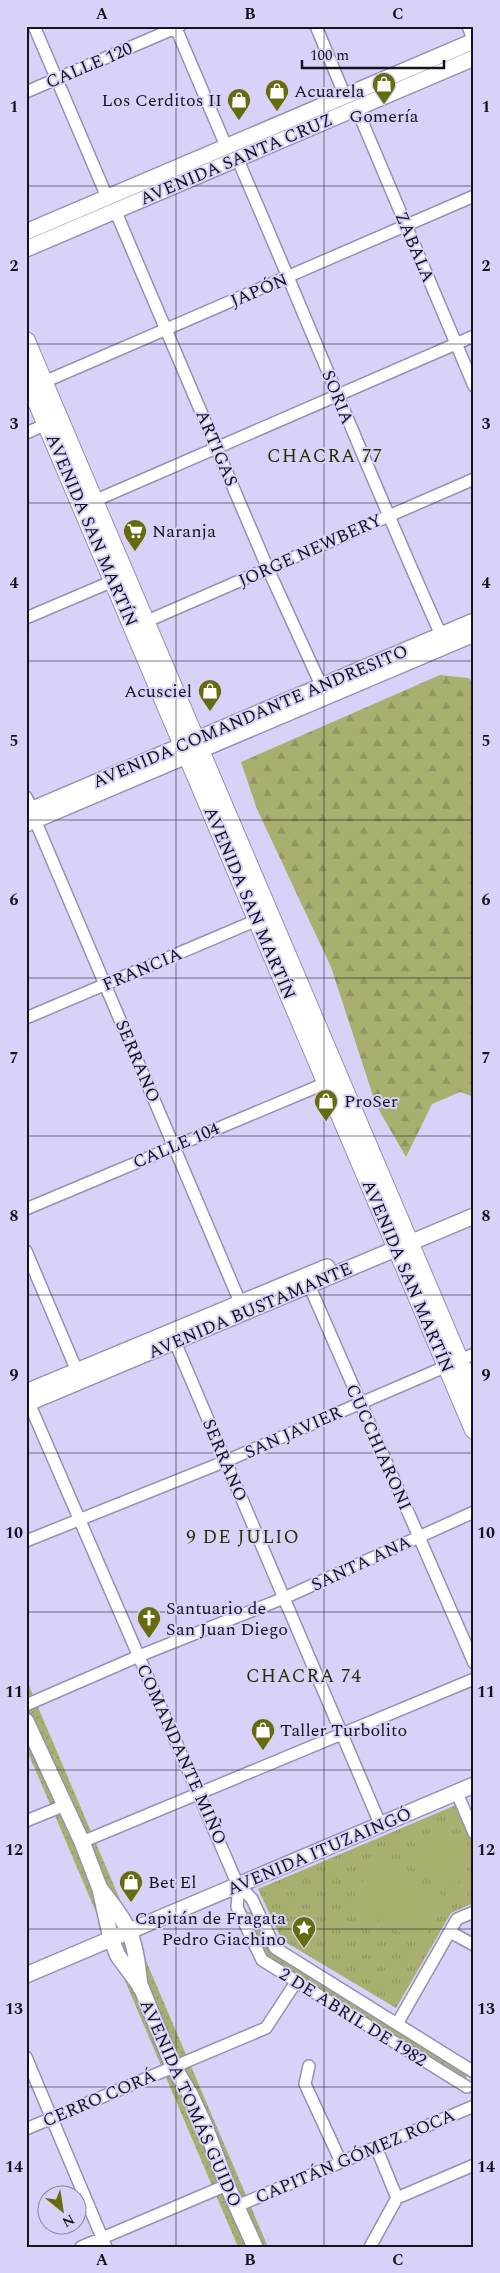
<svg xmlns="http://www.w3.org/2000/svg" width="500" height="2273" font-family="Spectral,serif">
<style>
.grass{fill:url(#grass-dots)}
.forest{fill:url(#forest-firs)}
.park{fill:url(#park-tufts)}
.garden{fill:#a9b06f}
.lines{fill:none;stroke-linecap:round;stroke-linejoin:round}
.street-casing{stroke:#9690b4;stroke-width:14}
.secondary-casing{stroke:#9690b4;stroke-width:18}
.primary-casing{stroke:#9690b4;stroke-width:20}
.street{stroke:#fff;stroke-width:11}
.secondary{stroke:#fff;stroke-width:15}
.primary{stroke:#fff;stroke-width:18}
.grid{fill:none;stroke:#151320;stroke-width:1;stroke-opacity:0.55}
.labels{text-anchor:middle;stroke-width:4;stroke-linejoin:round;paint-order:stroke}
.street-label{font-size:18px;fill:#151320;stroke:#d8d2f8}
.poi-label{font-size:18px;fill:#151320;stroke:#d8d2f8;text-anchor:start}
.neighbourhood-label{font-size:19px;letter-spacing:1px;fill:#2b2e04;stroke:#d8d2f8}
.neatline{fill:none;stroke:#151320;stroke-width:2}
.grid-label{font-size:16px;text-anchor:middle;font-weight:bold;fill:#151320}
</style>
<defs>
<pattern id="grass-dots" width="8" height="8" patternUnits="userSpaceOnUse" patternTransform="scale(1.25)"><rect width="8" height="8" fill="#a9b06f"/><path d="M2 2h.1M6 6h.1" fill="none" stroke="#919660" stroke-width="1.8" stroke-linecap="round"/></pattern>
<pattern id="forest-firs" width="22" height="20" patternUnits="userSpaceOnUse" patternTransform="scale(1.25)"><rect width="22" height="20" fill="#a9b06f"/><path d="M5 1l3.5 6h-7zM16 11l3.5 6h-7z" fill="#919660"/></pattern>
<pattern id="park-tufts" width="24" height="20" patternUnits="userSpaceOnUse" patternTransform="scale(1.25)"><rect width="24" height="20" fill="#a9b06f"/><path d="M3 7l-1-3M5 7V3M7 7l1-3M15 17l-1-3M17 17v-4M19 17l1-3" fill="none" stroke="#919660"/></pattern>
</defs>
<rect width="100%" height="100%" fill="#d8d2f8"/>
<path class="grass" d="M 26,1679 L 268,2247 L 238,2247 L 53,1811 L 26,1748 Z
M 252,1911 L 272,1952 L 468,2074 L 464,2082 L 265,1959 L 244,1914 Z"/>
<path class="forest" d="M 440,675 L 469,678 L 474,686 L 474,1097 L 460,1092 L 432,1104 L 406,1157 L 376,1105 L 331,967 L 257,809 L 241,762 Z"/>
<path class="park" d="M 456,1805 L 474,1847 L 474,1903 L 451,1913 L 396,2008 L 282,1940 L 258,1889 Z"/>
<path class="garden" d="M 430,1832 L 473,1858 L 457,1885 L 414,1860 Z
M 377,1857 L 447,1898 L 420,1944 L 350,1903 Z"/>
<g class="lines">
<g class="street-casing">
<path id="street" d="M 34,26 L 107,197
M 175,26 L 226,146
M 316,26 L 345,96
M 26,92 L 180,26
M 356,107 L 474,386
M 237,158 C 306,316 370,477 441,635
M 115,210 L 268,569 L 321,685
M 44,382 L 474,196
M 26,433 L 47,424
M 94,501 L 474,336
M 26,618 L 113,581
M 145,622 L 474,479
M 26,797 L 32,809
M 35,820 L 240,1302
M 26,1018 L 257,920
M 26,1209 L 326,1083
M 26,1251 L 77,1371
M 309,1285 L 474,1663
M 175,1342 L 381,1826
M 459,1360 L 474,1354
M 29,1403 L 237,1883 L 252,1899 L 275,1948 L 474,2072
M 26,1541 L 226,1461 L 447,1366
M 26,1705 L 139,1656 L 284,1598 L 474,1512
M 457,1793 L 474,1833
M 26,1821 L 63,1806
M 82,1842 L 474,1679
M 239,1885 L 237,1907 L 262,1960 L 467,2087
M 450,1932 L 474,1945
M 397,2024 L 457,1919 L 474,1912
M 26,2057 L 106,2247
M 309,2066 L 305,2084 L 341,2162
M 26,2129 L 266,2028 L 296,1982
M 397,2198 L 474,2165
M 237,2206 L 474,2106
M 81,2247 L 227,2185
M 370,2247 L 397,2198 L 376,2147"/>
</g>
<g class="secondary-casing">
<path id="secondary" d="M 470,26 L 474,36
M 26,232 L 474,41
M 26,249 L 474,58
M 26,812 L 474,621
M 26,824 L 474,634
M 26,1392 L 327,1267
M 26,1404 L 474,1216
M 26,1721 L 82,1842 L 100,1889 L 111,1939 L 118,1956 L 141,1987 L 173,2066 L 190,2094 L 205,2126 L 227,2185 L 255,2247
M 101,1890 C 132,1929 135,1938 140,1987
M 26,1975 L 474,1785"/>
</g>
<g class="primary-casing">
<path id="primary" d="M 26,341 L 474,1395
M 26,376 L 474,1430"/>
</g>
<use href="#street" class="street"/>
<use href="#secondary" class="secondary"/>
<use href="#primary" class="primary"/>
</g>
<path class="grid" d="M 176,26 L 176,2247M 324,26 L 324,2247M 26,186 L 474,186M 26,344 L 474,344M 26,503 L 474,503M 26,661 L 474,661M 26,820 L 474,820M 26,978 L 474,978M 26,1136 L 474,1136M 26,1295 L 474,1295M 26,1453 L 474,1453M 26,1612 L 474,1612M 26,1770 L 474,1770M 26,1929 L 474,1929M 26,2087 L 474,2087"/>
<defs>
<g id="shop-pin" transform="scale(1.25)"><path d="M0 17L-7.5 6A9.5 9.5 0 1 1 7.5 6Z" fill="#666b0d" stroke="#d8d2f8"/><path d="M-5-2.5h2.3a2.7 3.5 0 0 1 5.4 0H5L5.5 6h-11ZM-1.5-2.5h3a1.5 2.3 0 0 0-3 0Z" fill="#fff"/></g>
<g id="supermarket-pin" transform="scale(1.25)"><path d="M0 17L-7.5 6A9.5 9.5 0 1 1 7.5 6Z" fill="#666b0d" stroke="#d8d2f8"/><path d="M-6-5.5h2.5l.6 2H6L4.5 2H-2.5L-4.4-4H-6ZM-1.5 3.2a1.3 1.3 0 1 0 .1 0ZM3 3.2a1.3 1.3 0 1 0 .1 0Z" fill="#fff"/></g>
<g id="church-pin" transform="scale(1.25)"><path d="M0 17L-7.5 6A9.5 9.5 0 1 1 7.5 6Z" fill="#666b0d" stroke="#d8d2f8"/><path d="M-1.2-6h2.4v3.5h3.3v2.4h-3.3V6h-2.4V-.1h-3.3v-2.4h3.3Z" fill="#fff"/></g>
<g id="sight-pin" transform="scale(1.25)"><path d="M0 17L-7.5 6A9.5 9.5 0 1 1 7.5 6Z" fill="#666b0d" stroke="#d8d2f8"/><path d="M0-6L1.8-2.2L6-1.7L2.9 1.2L3.7 5.4L0 3.3L-3.7 5.4L-2.9 1.2L-6-1.7L-1.8-2.2Z" fill="#fff"/></g>
</defs>
<g fill-rule="evenodd">
<use href="#shop-pin" x="384" y="84"/>
<use href="#shop-pin" x="277" y="91"/>
<use href="#shop-pin" x="239" y="100"/>
<use href="#supermarket-pin" x="135" y="531"/>
<use href="#shop-pin" x="210" y="691"/>
<use href="#shop-pin" x="326" y="1101"/>
<use href="#church-pin" x="149" y="1618"/>
<use href="#shop-pin" x="263" y="1730"/>
<use href="#shop-pin" x="131" y="1882"/>
<use href="#sight-pin" x="304" y="1928"/>
</g>
<g class="labels">
<g class="street-label">
<text transform="translate(89 65) rotate(-23)" y="6">CALLE 120</text>
<text transform="translate(236 159) rotate(-23)" y="6">AVENIDA SANTA CRUZ</text>
<text transform="translate(415 247) rotate(67)" y="6">ZABALA</text>
<text transform="translate(259 290) rotate(-23)" y="6">JAPÓN</text>
<text transform="translate(338 397) rotate(68)" y="6">SORIA</text>
<text transform="translate(217 448) rotate(67)" y="6">ARTIGAS</text>
<text transform="translate(92 530) rotate(67)" y="6">AVENIDA SAN MARTÍN</text>
<text transform="translate(310 550) rotate(-24)" y="6">JORGE NEWBERY</text>
<text transform="translate(250 716) rotate(-23)" y="6">AVENIDA COMANDANTE ANDRESITO</text>
<text transform="translate(250 903) rotate(67)" y="6">AVENIDA SAN MARTÍN</text>
<text transform="translate(142 969) rotate(-23)" y="6">FRANCIA</text>
<text transform="translate(138 1061) rotate(67)" y="6">SERRANO</text>
<text transform="translate(176 1145) rotate(-23)" y="6">CALLE 104</text>
<text transform="translate(408 1276) rotate(67)" y="6">AVENIDA SAN MARTÍN</text>
<text transform="translate(250 1310) rotate(-23)" y="6">AVENIDA BUSTAMANTE</text>
<text transform="translate(293 1432) rotate(-24)" y="6">SAN JAVIER</text>
<text transform="translate(379 1447) rotate(66)" y="6">CUCCHIARONI</text>
<text transform="translate(225 1460) rotate(67)" y="6">SERRANO</text>
<text transform="translate(361 1563) rotate(-25)" y="6">SANTA ANA</text>
<text transform="translate(182 1754) rotate(66)" y="6">COMANDANTE MIÑO</text>
<text transform="translate(319 1851) rotate(-23)" y="6">AVENIDA ITUZAINGÓ</text>
<text transform="translate(353 2017) rotate(32)" y="6">2 DE ABRIL DE 1982</text>
<text transform="translate(99 2098) rotate(-23)" y="6">CERRO CORÁ</text>
<text transform="translate(191 2103) rotate(66)" y="6">AVENIDA TOMÁS GUIDO</text>
<text transform="translate(355 2156) rotate(-23)" y="6">CAPITÁN GÓMEZ ROCA</text>
</g>
<g class="poi-label">
<text x="294" y="97">Acuarela</text>
<text x="222" y="106" text-anchor="end">Los Cerditos II</text>
<text x="384" y="122" text-anchor="middle">Gomería</text>
<text x="152" y="537">Naranja</text>
<text x="192" y="697" text-anchor="end">Acusciel</text>
<text x="344" y="1107">ProSer</text>
<text x="166" y="1614">Santuario de<tspan x="166" dy="21">San Juan Diego</tspan></text>
<text x="280" y="1736">Taller Turbolito</text>
<text x="148" y="1888">Bet El</text>
<text x="286" y="1924" text-anchor="end">Capitán de Fragata<tspan x="286" dy="21">Pedro Giachino</tspan></text>
</g>
<g class="neighbourhood-label">
<text x="325" y="462">CHACRA 77</text>
<text x="243" y="1543">9 DE JULIO</text>
<text x="304" y="1682">CHACRA 74</text>
</g>
</g>
<rect width="500" height="2273" fill="none" stroke="#d8d2f8" stroke-width="55"/>
<g transform="translate(62 2210) rotate(150)"><circle r="24" fill="#d8d2f8" stroke="#8a86a2"/>
<path d="M0-4L9 19L0 12L-9 19Z" fill="#666b0d"/>
<text y="-8" font-size="14" font-weight="bold" text-anchor="middle" fill="#151320">N</text>
</g>
<path d="M302 60v8h142v-8" fill="none" stroke="#151320" stroke-width="2.5"/>
<text x="310" y="60" font-size="15" fill="#151320" stroke="#d8d2f8" stroke-width="4" paint-order="stroke">100 m</text>
<rect x="28" y="28" width="444" height="2218" class="neatline"/>
<g class="grid-label">
<text x="102" y="19">A</text>
<text x="250" y="19">B</text>
<text x="398" y="19">C</text>
<text x="14" y="112">1</text>
<text x="486" y="112">1</text>
<text x="14" y="271">2</text>
<text x="486" y="271">2</text>
<text x="14" y="429">3</text>
<text x="486" y="429">3</text>
<text x="14" y="588">4</text>
<text x="486" y="588">4</text>
<text x="14" y="746">5</text>
<text x="486" y="746">5</text>
<text x="14" y="905">6</text>
<text x="486" y="905">6</text>
<text x="14" y="1063">7</text>
<text x="486" y="1063">7</text>
<text x="14" y="1221">8</text>
<text x="486" y="1221">8</text>
<text x="14" y="1380">9</text>
<text x="486" y="1380">9</text>
<text x="14" y="1538">10</text>
<text x="486" y="1538">10</text>
<text x="14" y="1697">11</text>
<text x="486" y="1697">11</text>
<text x="14" y="1855">12</text>
<text x="486" y="1855">12</text>
<text x="14" y="2014">13</text>
<text x="486" y="2014">13</text>
<text x="14" y="2172">14</text>
<text x="486" y="2172">14</text>
<text x="102" y="2265">A</text>
<text x="250" y="2265">B</text>
<text x="398" y="2265">C</text>
</g>
</svg>
